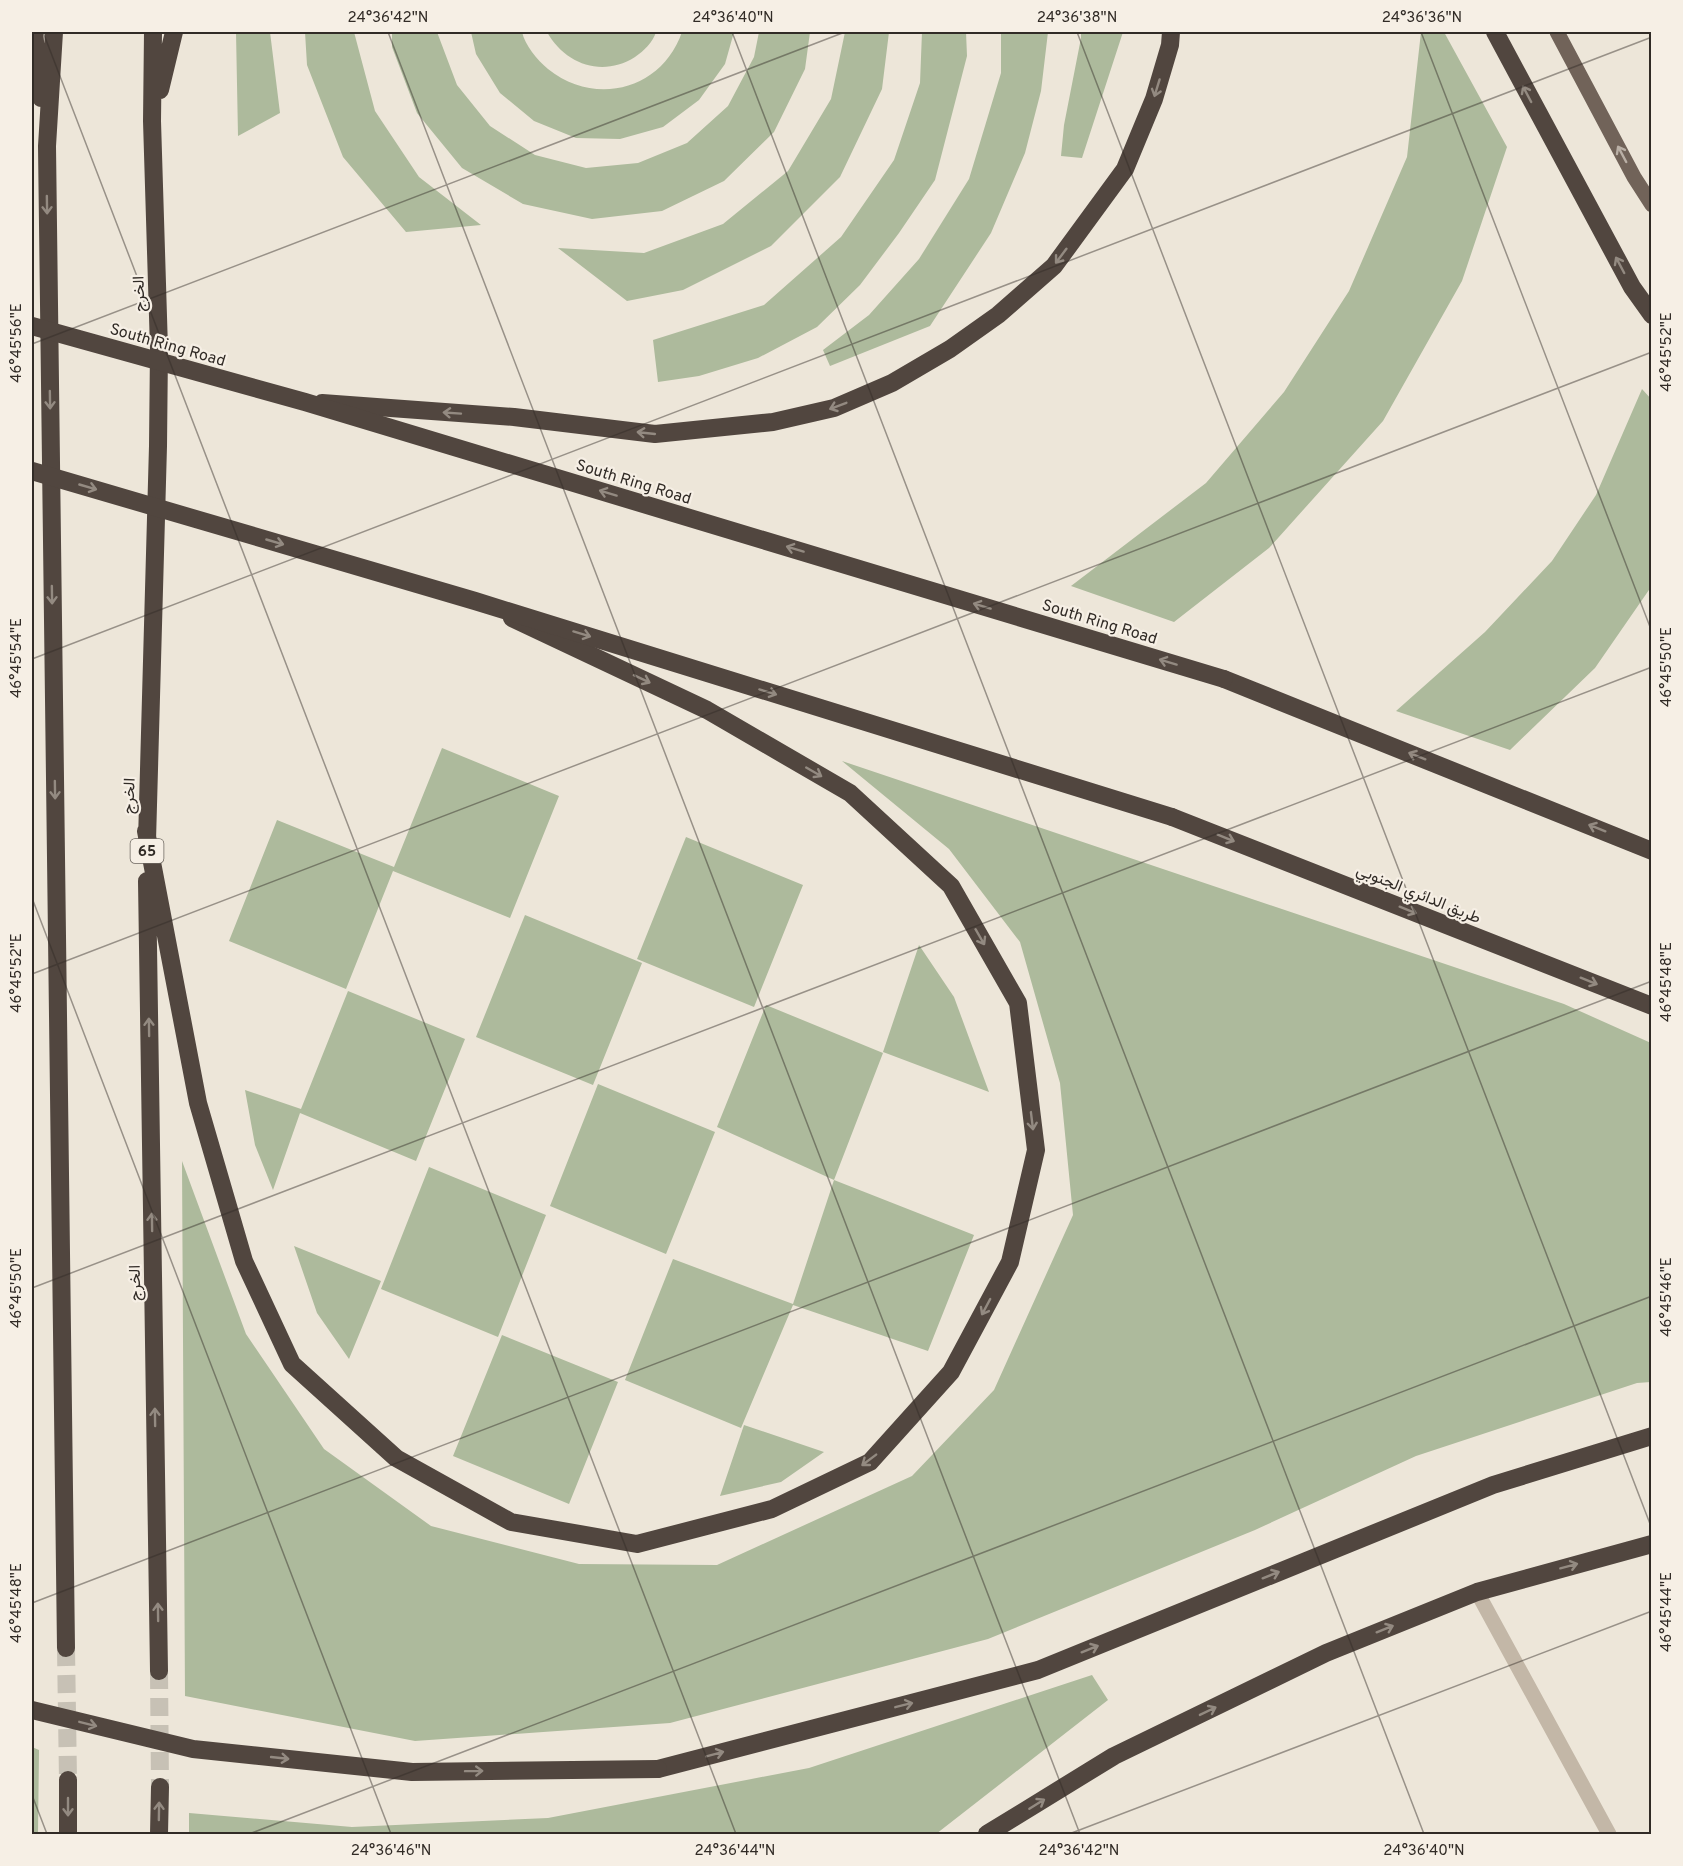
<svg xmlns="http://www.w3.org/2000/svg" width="1683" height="1866" font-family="Overpass,Vazirmatn,sans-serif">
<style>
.green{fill:#adba9c}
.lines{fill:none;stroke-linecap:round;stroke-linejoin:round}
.highway-tunnel{stroke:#c7c1b5;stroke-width:18;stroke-dasharray:18 9;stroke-linecap:butt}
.minor{stroke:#c3b7a7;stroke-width:15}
.major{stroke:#716359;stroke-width:15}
.highway{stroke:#51463f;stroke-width:18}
.highway-bridge{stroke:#51463f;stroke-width:18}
.oneway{stroke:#938a81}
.oneway2{stroke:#bab0a6}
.ticks{fill:none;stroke:#312b26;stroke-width:1.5;stroke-opacity:0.45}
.labels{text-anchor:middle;stroke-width:4.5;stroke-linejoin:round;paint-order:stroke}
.shield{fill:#f6efe5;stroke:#6c665f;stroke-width:1.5}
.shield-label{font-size:15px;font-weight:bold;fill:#312b26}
.street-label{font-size:16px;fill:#312b26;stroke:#f6efe5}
.neatline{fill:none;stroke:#312b26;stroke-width:2}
.ticks-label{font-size:15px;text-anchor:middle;fill:#312b26}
</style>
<rect width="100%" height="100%" fill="#ede6d9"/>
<path class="green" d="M 236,32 L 270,32 L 280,113 L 238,136 Z
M 305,32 L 354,32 L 375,111 L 419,177 L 481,225 L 406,232 L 343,157 L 307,65 Z
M 392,32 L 437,32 L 457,85 L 490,126 L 535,155 L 586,168 L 638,163 L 687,143 L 728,106 L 754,57 L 759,32 L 810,32 L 805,69 L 774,132 L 724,181 L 662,211 L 592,219 L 523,204 L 462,168 L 417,113 L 392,47 Z
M 471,32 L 522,32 C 525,45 537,60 548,69 C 595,107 662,90 682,32 L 734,32 L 725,64 L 699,100 L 663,127 L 620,139 L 576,138 L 534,121 L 500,93 L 476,54 Z
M 547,32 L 656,32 C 653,42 644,51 635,57 C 602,78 565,64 547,32 Z
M 845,32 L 889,32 L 882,89 L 840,177 L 771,246 L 683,290 L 627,301 L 558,248 L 644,253 L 723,224 L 788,171 L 831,99 Z
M 922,32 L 966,32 L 967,56 L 935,180 L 899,233 L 860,285 L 817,327 L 758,358 L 699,376 L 658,382 L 653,340 L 764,305 L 841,237 L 894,160 L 920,83 Z
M 1001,32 L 1048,32 L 1041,91 L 1025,153 L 991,233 L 930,326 L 830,366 L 823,350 L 869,315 L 919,259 L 969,179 L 1001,73 Z
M 1081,32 L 1123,32 L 1082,158 L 1061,156 L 1064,125 L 1081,38 Z
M 1421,32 L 1444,32 L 1507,147 L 1462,281 L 1383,421 L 1269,548 L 1174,622 L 1071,586 L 1206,483 L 1284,392 L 1349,291 L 1407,157 Z
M 1642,389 L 1652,400 L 1651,587 L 1595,668 L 1510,750 L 1396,711 L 1485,632 L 1552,561 L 1596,495 Z
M 442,748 L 559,796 L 510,918 L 393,871 L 346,989 L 229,941 L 277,820 L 394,867 Z
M 842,761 L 1564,1004 L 1651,1043 L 1651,1382 L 1637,1383 L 1416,1456 L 1255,1530 L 988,1639 L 670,1723 L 415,1741 L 185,1696 L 182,1161 L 246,1334 L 324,1449 L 431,1526 L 579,1564 L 717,1565 L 912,1476 L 994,1390 L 1073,1215 L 1060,1083 L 1020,942 L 949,849 Z
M 686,837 L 803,885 L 754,1007 L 637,959 Z
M 525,915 L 642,963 L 593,1085 L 476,1037 Z
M 919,945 L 954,997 L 989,1092 L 883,1052 Z
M 348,991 L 465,1039 L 416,1161 L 300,1113 L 273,1190 L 255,1145 L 245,1090 L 301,1109 Z
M 766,1005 L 883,1053 L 834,1180 L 974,1235 L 928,1351 L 793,1305 L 741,1428 L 625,1380 L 673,1259 L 793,1304 L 834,1180 L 717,1127 Z
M 598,1084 L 715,1132 L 666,1254 L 550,1206 Z
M 429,1167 L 546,1215 L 498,1337 L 381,1289 Z
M 294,1246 L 381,1281 L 349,1359 L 317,1313 Z
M 502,1335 L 618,1382 L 569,1504 L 453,1456 Z
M 744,1425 L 824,1452 L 781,1482 L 720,1496 Z
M 1092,1675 L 1108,1700 L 936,1834 L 189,1834 L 189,1813 L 352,1827 L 548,1818 L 809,1768 Z
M 32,1747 L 39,1750 L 38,1834 L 32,1834 Z"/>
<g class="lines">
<path class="highway-tunnel" d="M 66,1648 L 68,1780
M 159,1671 L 160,1787"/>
<path class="minor" d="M 1477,1592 L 1609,1834"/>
<path class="major" d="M 1557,32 L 1634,177 L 1652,205"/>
<path class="highway" d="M 34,32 L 41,98
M 54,32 L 47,146 L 66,1648
M 1495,32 L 1632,287 L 1652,315
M 160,90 L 174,32
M 322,403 L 514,417 L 655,434 L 773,422 L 834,408 L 892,383 L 950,349 L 998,315 L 1054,266 L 1125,169 L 1154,99 L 1170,45 L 1171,32
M 1224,679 L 1652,851
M 1172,817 L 1652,1006
M 146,831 L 198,1103 L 244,1261 L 292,1364 L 396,1458 L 511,1522 L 637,1544 L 772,1509 L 870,1462 L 951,1372 L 1010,1262 L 1036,1150 L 1018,1003 L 951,886 L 850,793 L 707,710 L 512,618
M 147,841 L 158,446 L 159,349 L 152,121 L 153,32
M 147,881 L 159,1671
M 658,1769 L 1038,1670 L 1493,1485 L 1652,1436
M 68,1834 L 68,1780
M 159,1834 L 160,1787
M 987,1834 L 1114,1756 L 1326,1653 L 1477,1592 L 1652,1544"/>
<path class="highway-bridge" d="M 32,326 L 305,402 L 1224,679
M 32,471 L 475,601 L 1172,817
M 32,1710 L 193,1749 L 412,1772 L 658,1769"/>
</g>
<defs><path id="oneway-shaft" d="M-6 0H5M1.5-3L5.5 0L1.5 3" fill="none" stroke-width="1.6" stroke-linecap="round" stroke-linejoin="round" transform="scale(1.5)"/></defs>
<g class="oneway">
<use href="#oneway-shaft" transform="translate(1157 88) rotate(107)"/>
<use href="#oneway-shaft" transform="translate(1527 94) rotate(-118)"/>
<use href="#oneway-shaft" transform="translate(47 205) rotate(89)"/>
<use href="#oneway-shaft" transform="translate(1061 256) rotate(127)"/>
<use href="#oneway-shaft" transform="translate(1620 265) rotate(-118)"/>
<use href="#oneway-shaft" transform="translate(50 400) rotate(89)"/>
<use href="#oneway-shaft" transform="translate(838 406) rotate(159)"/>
<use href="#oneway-shaft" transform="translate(452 413) rotate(-176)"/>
<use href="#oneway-shaft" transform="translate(646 433) rotate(-174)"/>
<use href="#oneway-shaft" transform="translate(88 487) rotate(16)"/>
<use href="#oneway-shaft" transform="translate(608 493) rotate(-163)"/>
<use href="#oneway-shaft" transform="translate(275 542) rotate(16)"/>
<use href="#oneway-shaft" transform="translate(795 549) rotate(-163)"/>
<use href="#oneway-shaft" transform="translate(52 595) rotate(89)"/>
<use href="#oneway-shaft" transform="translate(982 606) rotate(-163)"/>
<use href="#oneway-shaft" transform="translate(582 634) rotate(17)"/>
<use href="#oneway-shaft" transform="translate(1168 662) rotate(-163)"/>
<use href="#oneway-shaft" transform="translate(642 679) rotate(25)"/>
<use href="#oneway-shaft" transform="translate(768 692) rotate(17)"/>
<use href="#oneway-shaft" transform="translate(1417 756) rotate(-158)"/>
<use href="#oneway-shaft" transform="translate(814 772) rotate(30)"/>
<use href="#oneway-shaft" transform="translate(55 790) rotate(89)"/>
<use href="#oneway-shaft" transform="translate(1597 828) rotate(-158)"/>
<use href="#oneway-shaft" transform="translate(1226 838) rotate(22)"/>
<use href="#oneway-shaft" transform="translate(1408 910) rotate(22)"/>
<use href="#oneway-shaft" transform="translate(980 937) rotate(60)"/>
<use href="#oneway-shaft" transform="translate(1589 981) rotate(22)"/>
<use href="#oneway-shaft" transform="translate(149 1027) rotate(-91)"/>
<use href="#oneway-shaft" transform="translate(1032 1121) rotate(83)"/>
<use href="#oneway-shaft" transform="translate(152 1222) rotate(-91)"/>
<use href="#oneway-shaft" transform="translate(986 1307) rotate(118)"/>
<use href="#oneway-shaft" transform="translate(155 1417) rotate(-91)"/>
<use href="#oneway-shaft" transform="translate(869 1460) rotate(143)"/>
<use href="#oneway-shaft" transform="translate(1569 1566) rotate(-15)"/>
<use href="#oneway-shaft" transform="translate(1271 1575) rotate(-22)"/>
<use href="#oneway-shaft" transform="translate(158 1612) rotate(-91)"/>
<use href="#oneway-shaft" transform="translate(1385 1629) rotate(-22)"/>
<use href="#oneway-shaft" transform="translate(1090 1649) rotate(-22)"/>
<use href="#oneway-shaft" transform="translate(904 1705) rotate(-14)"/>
<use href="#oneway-shaft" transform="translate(1208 1711) rotate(-26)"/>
<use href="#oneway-shaft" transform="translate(88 1724) rotate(14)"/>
<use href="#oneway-shaft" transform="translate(715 1754) rotate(-15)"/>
<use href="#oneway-shaft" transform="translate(280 1758) rotate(6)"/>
<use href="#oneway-shaft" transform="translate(474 1771) rotate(-1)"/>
<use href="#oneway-shaft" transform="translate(1037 1804) rotate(-32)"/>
<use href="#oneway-shaft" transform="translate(68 1807) rotate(90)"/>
<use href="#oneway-shaft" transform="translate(159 1811) rotate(-89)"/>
</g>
<use class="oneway2" href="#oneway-shaft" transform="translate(1622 154) rotate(-118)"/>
<path class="ticks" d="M 43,32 L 736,1834M 388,32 L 1080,1834M 732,32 L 1424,1834M 1077,32 L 1652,1529M 1421,32 L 1652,632M 32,344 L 845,32M 32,659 L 1652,37M 32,898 L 391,1834M 32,974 L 1652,352M 32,1288 L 1652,667M 32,1603 L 1652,981M 32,1795 L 47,1834M 249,1834 L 1652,1296M 1069,1834 L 1652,1611"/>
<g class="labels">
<rect class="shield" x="130.5" y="839" width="33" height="24" rx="4.5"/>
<g class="shield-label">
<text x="147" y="856">65</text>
</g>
<g class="street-label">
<text transform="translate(138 294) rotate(-92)" y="6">الخرج</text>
<text transform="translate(168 344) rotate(16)" y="6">South Ring Road</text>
<text transform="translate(634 481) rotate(17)" y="6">South Ring Road</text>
<text transform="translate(1100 621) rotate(17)" y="6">South Ring Road</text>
<text transform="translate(128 796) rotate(-88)" y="6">الخرج</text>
<text transform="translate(1419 893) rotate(22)" y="6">طريق الدائري الجنوبي</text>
<text transform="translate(134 1283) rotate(-91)" y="6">الخرج</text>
</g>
</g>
<rect width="1683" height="1866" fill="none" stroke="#f6efe5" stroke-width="66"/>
<rect x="33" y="33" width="1617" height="1800" class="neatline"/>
<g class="ticks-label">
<text x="388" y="22">24°36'42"N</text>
<text x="733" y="22">24°36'40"N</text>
<text x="1077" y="22">24°36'38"N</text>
<text x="1422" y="22">24°36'36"N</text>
<text transform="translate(16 343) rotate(-90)" y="5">46°45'56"E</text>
<text transform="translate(1666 352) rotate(-90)" y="5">46°45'52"E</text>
<text transform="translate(16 658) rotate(-90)" y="5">46°45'54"E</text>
<text transform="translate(1666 667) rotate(-90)" y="5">46°45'50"E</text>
<text transform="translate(16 973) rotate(-90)" y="5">46°45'52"E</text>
<text transform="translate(1666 982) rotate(-90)" y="5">46°45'48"E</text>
<text transform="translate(16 1288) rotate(-90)" y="5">46°45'50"E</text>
<text transform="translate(1666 1297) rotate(-90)" y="5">46°45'46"E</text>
<text transform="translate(16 1603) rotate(-90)" y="5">46°45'48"E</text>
<text transform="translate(1666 1612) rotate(-90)" y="5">46°45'44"E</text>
<text x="391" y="1855">24°36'46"N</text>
<text x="735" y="1855">24°36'44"N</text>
<text x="1079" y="1855">24°36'42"N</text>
<text x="1424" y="1855">24°36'40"N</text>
</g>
</svg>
